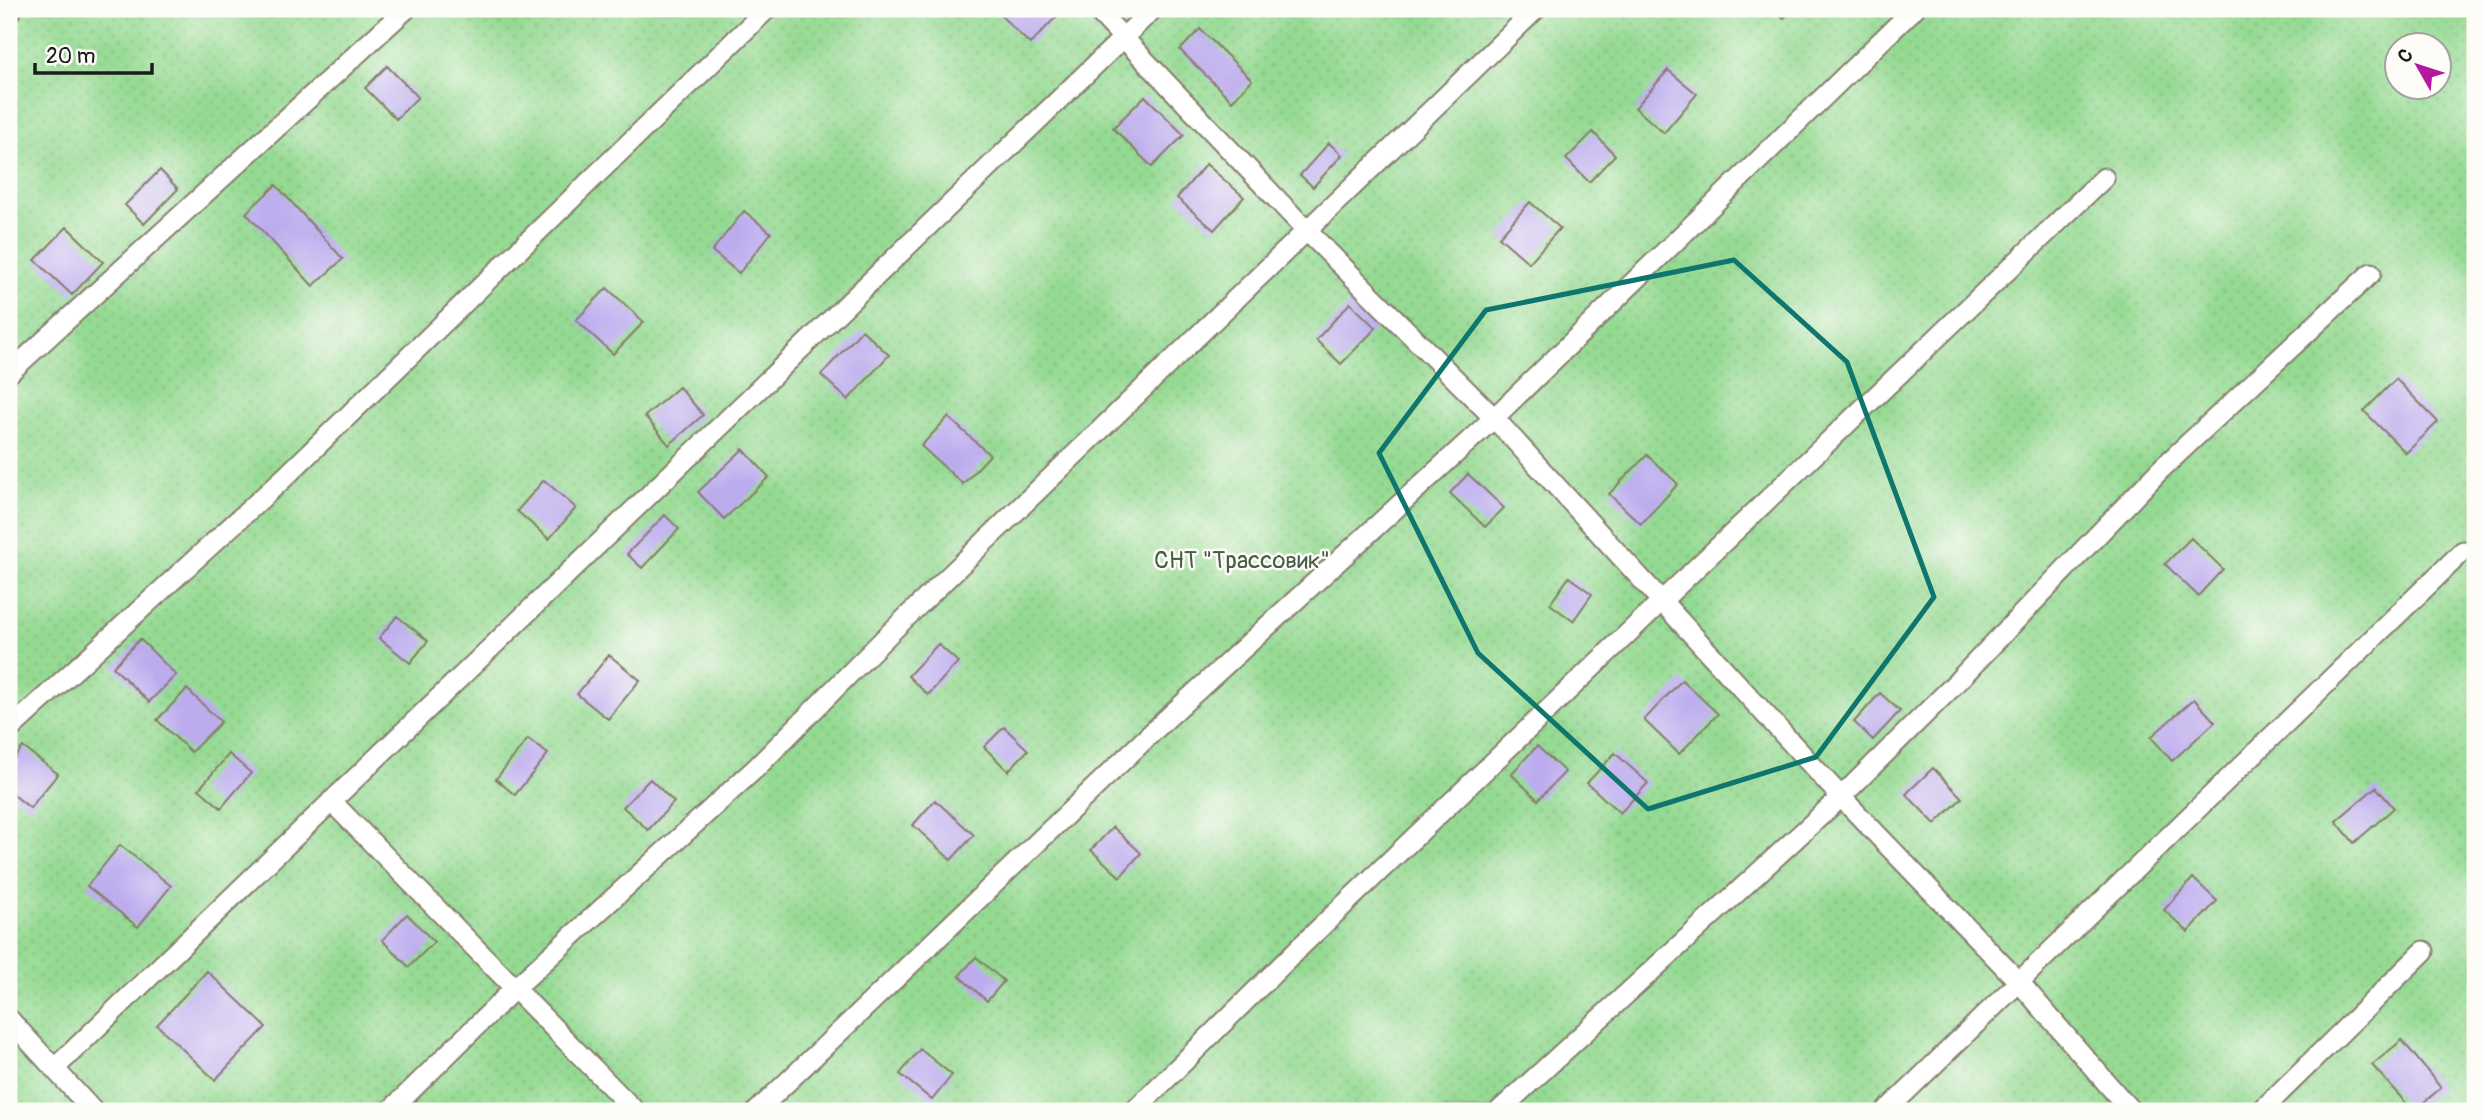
<svg xmlns="http://www.w3.org/2000/svg" width="2484" height="1120" font-family="Pangolin,sans-serif">
<style>
.grass{fill:url(#grass-dots);stroke:#587b58;stroke-width:2;fill-rule:evenodd}
.building{fill:#bcacee}
.lines{fill:none;stroke-linecap:round;stroke-linejoin:round}
.lane-casing{stroke:#867e6d;stroke-width:23}
.lane{stroke:#fff;stroke-width:19}
.marked{fill:none;stroke:#0f766e;stroke-width:5;stroke-linejoin:round}
.labels{text-anchor:middle;stroke-width:5;stroke-linejoin:round;paint-order:stroke}
.park-label{font-size:24px;fill:#465e46;stroke:#fdfcf7}
</style>
<defs>
<pattern id="grass-dots" width="8" height="8" patternUnits="userSpaceOnUse" patternTransform="scale(1.75)"><rect width="8" height="8" fill="#95da93"/><path d="M2 2h.1M6 6h.1" fill="none" stroke="#80ba7e" stroke-width="1.8" stroke-linecap="round"/></pattern>
</defs>
<rect width="100%" height="100%" fill="#fdfcf7"/>
<filter id="ink" filterUnits="userSpaceOnUse"><feTurbulence type="fractalNoise" baseFrequency=".0143" numOctaves="2"/><feDisplacementMap in="SourceGraphic" scale="14" xChannelSelector="R" yChannelSelector="G"/><feConvolveMatrix kernelMatrix="1 2 1 2 8 2 1 2 1" color-interpolation-filters="sRGB"/></filter>
<filter id="wash" filterUnits="userSpaceOnUse"><feTurbulence type="fractalNoise" baseFrequency=".00686" numOctaves="4" result="noise"/><feDisplacementMap in="SourceGraphic" scale="28" xChannelSelector="R" yChannelSelector="G"/><feGaussianBlur stdDeviation="1.57" result="paint"/><feColorMatrix in="noise" values="0 0 0 0 0 0 0 0 0 0 0 0 0 0 0 0 0 1.4 0 .05"/><feComposite in="paint" operator="in"/></filter>
<g filter="url(#wash)">
<rect width="100%" height="100%" fill="#efdfbe"/>
<path class="grass" d="M 9,9 L 2475,9 L 2475,1111 L 9,1111 ZM 2396,46 L 2438,46 L 2438,88 L 2396,88 Z"/>
<g id="blocks">
<path class="building" d="M 994,9 L 1052,9 L 1058,15 L 1030,44 Z
M 1773,9 L 1793,9 L 1784,18 Z
M 1200,29 L 1252,80 L 1232,101 L 1180,50 Z
M 387,66 L 418,97 L 396,119 L 365,88 Z
M 1668,70 L 1697,94 L 1664,133 L 1635,108 Z
M 1145,96 L 1184,135 L 1152,167 L 1113,128 Z
M 1593,132 L 1615,155 L 1589,182 L 1566,159 Z
M 1329,143 L 1342,155 L 1313,187 L 1300,175 Z
M 1206,164 L 1244,197 L 1214,230 L 1177,198 Z
M 160,170 L 178,189 L 144,224 L 125,205 Z
M 276,185 L 343,259 L 313,286 L 246,213 Z
M 1530,202 L 1560,228 L 1529,263 L 1499,237 Z
M 744,211 L 771,233 L 739,273 L 712,251 Z
M 67,227 L 103,262 L 72,295 L 35,260 Z
M 607,288 L 644,322 L 613,354 L 576,320 Z
M 1350,303 L 1376,328 L 1341,364 L 1316,340 Z
M 862,330 L 889,355 L 848,400 L 821,375 Z
M 2396,379 L 2438,422 L 2406,453 L 2364,411 Z
M 679,387 L 703,415 L 669,445 L 645,416 Z
M 948,417 L 990,455 L 963,484 L 921,446 Z
M 743,449 L 769,477 L 724,519 L 698,492 Z
M 1647,455 L 1678,484 L 1641,524 L 1609,494 Z
M 1468,474 L 1504,508 L 1485,527 L 1450,493 Z
M 544,480 L 576,508 L 549,539 L 517,511 Z
M 665,515 L 679,529 L 642,568 L 627,554 Z
M 2191,538 L 2223,569 L 2198,596 L 2165,564 Z
M 1569,577 L 1592,594 L 1573,621 L 1550,604 Z
M 397,616 L 428,641 L 410,663 L 379,638 Z
M 140,639 L 176,675 L 149,702 L 113,667 Z
M 938,644 L 958,662 L 928,695 L 908,676 Z
M 609,655 L 640,680 L 608,719 L 577,694 Z
M 1682,680 L 1718,714 L 1679,754 L 1644,720 Z
M 187,689 L 221,722 L 191,752 L 157,720 Z
M 1880,693 L 1900,711 L 1873,740 L 1854,722 Z
M 2194,699 L 2215,722 L 2172,761 L 2151,737 Z
M 1004,727 L 1028,750 L 1008,771 L 984,747 Z
M 528,739 L 548,754 L 515,795 L 496,779 Z
M 1537,746 L 1565,772 L 1538,800 L 1511,774 Z
M 23,747 L 58,774 L 30,808 L 9,791 L 9,765 Z
M 1615,753 L 1648,783 L 1620,813 L 1587,783 Z
M 229,754 L 251,773 L 221,808 L 199,789 Z
M 1933,768 L 1962,798 L 1935,824 L 1906,794 Z
M 650,779 L 674,802 L 648,830 L 623,807 Z
M 2376,787 L 2394,808 L 2354,843 L 2336,821 Z
M 935,800 L 974,835 L 951,860 L 913,825 Z
M 1113,827 L 1141,853 L 1120,877 L 1091,850 Z
M 120,845 L 171,886 L 138,927 L 87,886 Z
M 2193,878 L 2217,901 L 2188,932 L 2164,910 Z
M 407,914 L 434,942 L 409,967 L 382,940 Z
M 976,957 L 1004,981 L 987,1001 L 959,976 Z
M 207,971 L 266,1027 L 215,1080 L 157,1025 Z
M 2402,1040 L 2441,1088 L 2413,1111 L 2372,1065 Z
M 920,1049 L 952,1075 L 932,1100 L 900,1074 Z"/>
</g>
</g>
<g filter="url(#ink)">
<use href="#blocks" fill-opacity="0" stroke="#867e6d" stroke-width="2"/>
<g class="lines">
<g class="lane-casing">
<path id="lane" d="M 1096,9 L 1308,232 L 1494,418 L 1841,797 L 2020,983 L 2131,1111
M 9,12 L 12,9
M 9,373 L 406,9
M 9,730 L 285,477 L 767,9
M 331,801 L 635,1111
M 9,1019 L 93,1111
M 55,1068 L 1153,9
M 390,1111 L 514,989 L 757,767 L 888,635 L 1536,9
M 757,1111 L 1163,722 L 1494,418 L 1914,9
M 1134,1111 L 1301,946 L 2104,178
M 1499,1111 L 1841,797 L 1950,689 L 2160,470 L 2371,273
M 1886,1111 L 2463,551
M 2261,1111 L 2424,951"/>
</g>
<use href="#lane" class="lane"/>
</g>
</g>
<path class="marked" d="M 1734,260 L 1847,362 L 1934,597 L 1816,757 L 1648,809 L 1478,653 L 1379,453 L 1486,310 Z"/>
<g class="labels">
<g class="park-label">
<text x="1242" y="568">СНТ "Трассовик"</text>
</g>
</g>
<rect width="2484" height="1120" fill="none" stroke="#fdfcf7" stroke-width="35"/>
<g transform="translate(2418 66) rotate(309)"><circle r="33" fill="#fdfcf7" stroke="#a3a29f" stroke-width="2"/>
<path d="M0-5L12 26L0 18L-12 26Z" fill="#b5179e"/>
<text y="-10" font-size="19" font-weight="bold" text-anchor="middle" fill="#1c1c1c">С</text>
</g>
<path d="M35 63v10h117v-10" fill="none" stroke="#1c1c1c" stroke-width="3.5"/>
<text x="46" y="63" font-size="21" fill="#1c1c1c" stroke="#fdfcf7" stroke-width="5" paint-order="stroke">20 m</text>
</svg>
